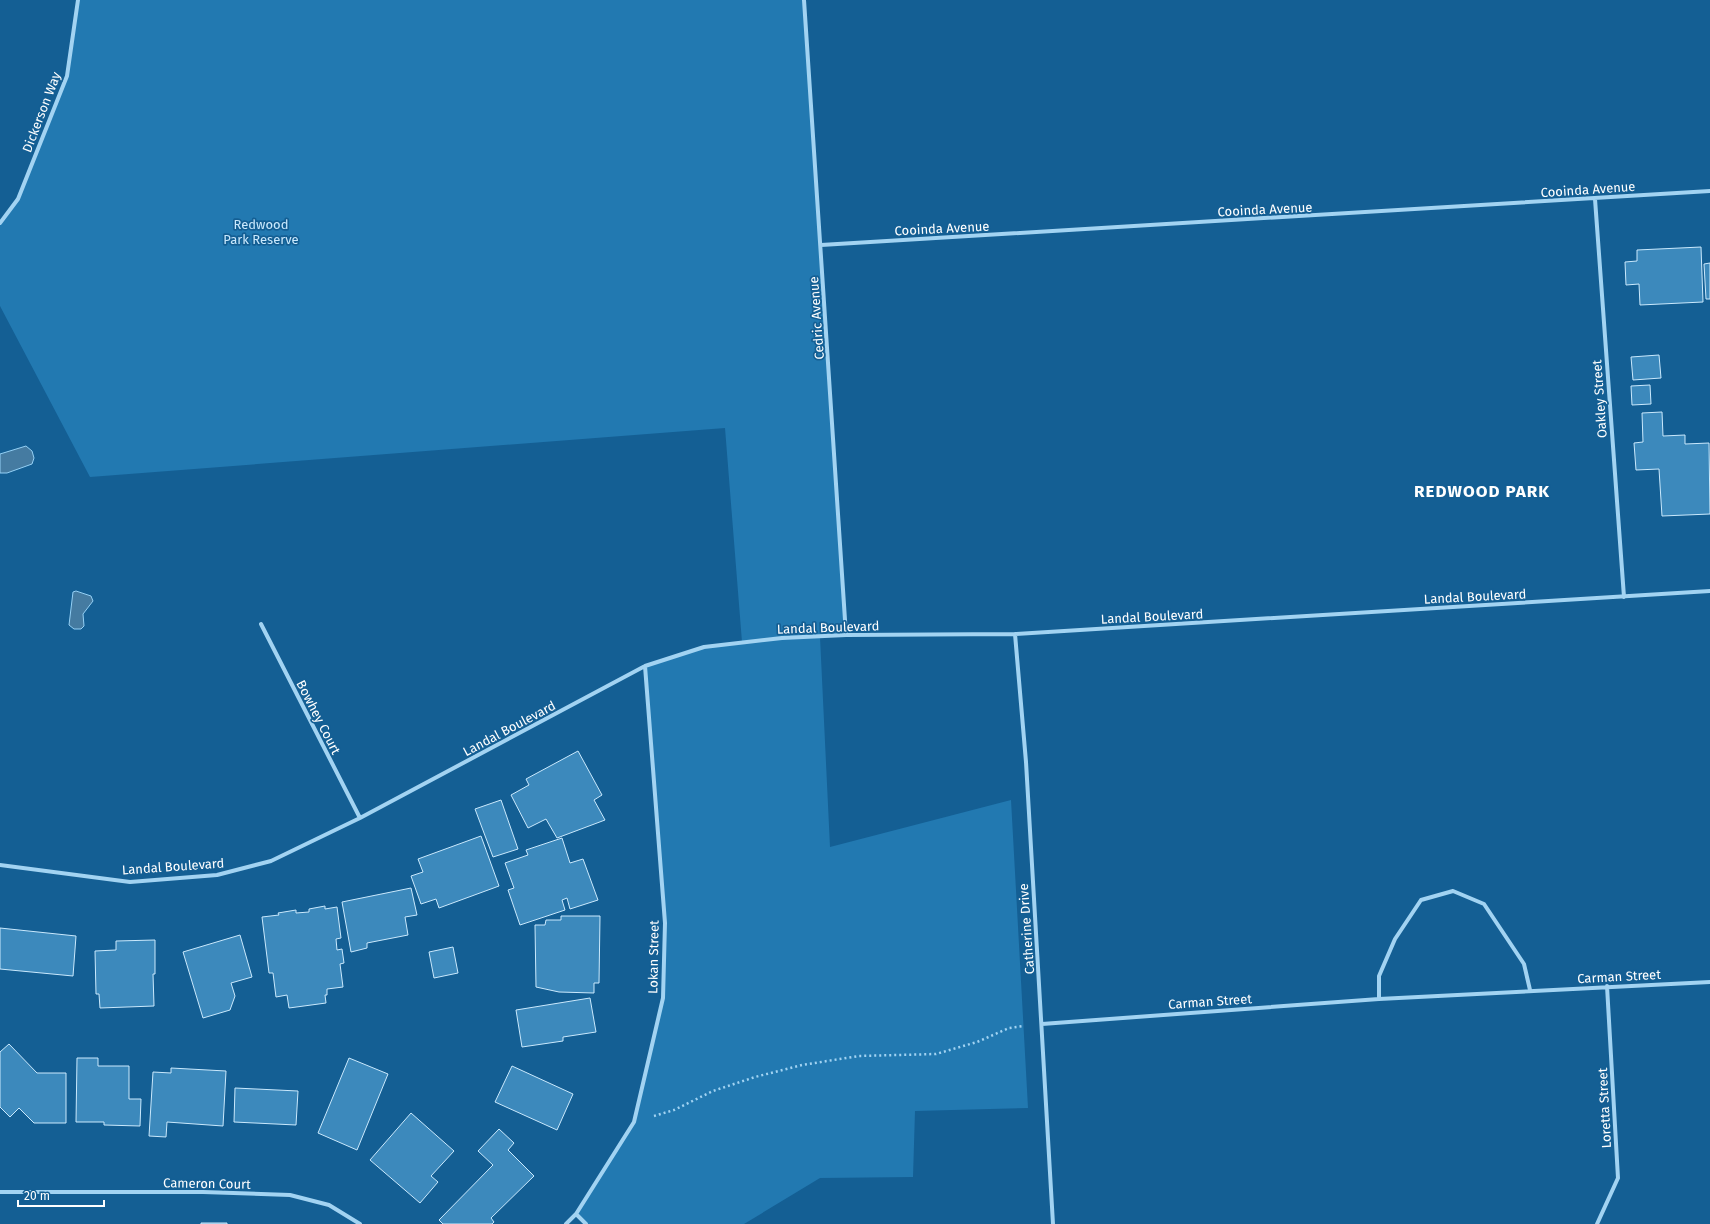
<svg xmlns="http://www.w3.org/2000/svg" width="1710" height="1224" font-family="'Fira Sans',sans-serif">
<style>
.green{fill:#2279b1}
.water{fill:#457ba1;stroke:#94d0f5}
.building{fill:#3c89bc;stroke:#cae9fd}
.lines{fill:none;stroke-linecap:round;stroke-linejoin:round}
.path{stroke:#a2d3f2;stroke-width:2.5;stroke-dasharray:2 3;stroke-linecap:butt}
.street{stroke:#a2d3f2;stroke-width:4}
.labels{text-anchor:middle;stroke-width:3.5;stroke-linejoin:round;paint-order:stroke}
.street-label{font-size:13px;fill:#fff;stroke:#145f94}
.park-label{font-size:13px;fill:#cae9fd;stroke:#145f94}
.district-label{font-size:17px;font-weight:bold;letter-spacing:1px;fill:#fff;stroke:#145f94}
</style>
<rect width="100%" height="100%" fill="#145f94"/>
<path class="green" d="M 78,0 L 804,0 L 846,635 L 820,637 L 830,847 L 1011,800 L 1028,1108 L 915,1111 L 913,1177 L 820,1178 L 744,1224 L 586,1224 L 576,1214 L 634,1122 L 663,998 L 665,923 L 645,666 L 704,647 L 742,642 L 725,428 L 90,477 L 0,306 L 0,223 L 18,199 L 67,76 Z"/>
<path class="water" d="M 26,446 L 32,451 L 34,458 L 32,464 L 7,473 L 0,473 L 0,454 Z
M 76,591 L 91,596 L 93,601 L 83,614 L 84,626 L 81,629 L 74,629 L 69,625 L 73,592 Z"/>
<path class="building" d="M 1701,247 L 1703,302 L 1640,305 L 1639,284 L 1626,285 L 1625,262 L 1637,261 L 1637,250 Z
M 1710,263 L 1710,299 L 1706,299 L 1704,264 Z
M 1659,355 L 1661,378 L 1633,380 L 1631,357 Z
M 1650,385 L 1651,404 L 1632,405 L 1631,386 Z
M 1662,412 L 1663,436 L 1685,435 L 1685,444 L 1709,443 L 1710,514 L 1662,516 L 1659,469 L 1636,470 L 1634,443 L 1643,442 L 1642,413 Z
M 578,751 L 602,795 L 594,800 L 605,820 L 557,838 L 546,819 L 528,828 L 511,795 L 529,785 L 526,779 Z
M 501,800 L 518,849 L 493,857 L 475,809 Z
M 481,836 L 499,886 L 439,908 L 436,899 L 421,904 L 411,876 L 423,872 L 418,859 Z
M 562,838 L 570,863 L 583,859 L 598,900 L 570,909 L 567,898 L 562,900 L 565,910 L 520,925 L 508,890 L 514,888 L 505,863 L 528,855 L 526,850 Z
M 411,888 L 417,915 L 405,917 L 408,935 L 367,943 L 367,948 L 351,952 L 342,902 Z
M 325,906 L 325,909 L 337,907 L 341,938 L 336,939 L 337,950 L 342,949 L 344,963 L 340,964 L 343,987 L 327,989 L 327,995 L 325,995 L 326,1003 L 289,1008 L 287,995 L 276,997 L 273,973 L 269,973 L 262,917 L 279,915 L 278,913 L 296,910 L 296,913 L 309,912 L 309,909 Z
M 561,916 L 600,916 L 599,983 L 594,983 L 594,993 L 559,992 L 536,987 L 535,925 L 545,925 L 546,920 L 561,920 Z
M 0,928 L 76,936 L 73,976 L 0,969 Z
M 240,935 L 252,977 L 231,983 L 235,996 L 230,1010 L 203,1018 L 183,952 Z
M 155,940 L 155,974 L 153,974 L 154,1006 L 100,1008 L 99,994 L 96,994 L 95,951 L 116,950 L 116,941 Z
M 453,947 L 458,973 L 434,978 L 429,952 Z
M 590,998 L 596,1032 L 563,1037 L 563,1041 L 522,1047 L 516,1010 Z
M 9,1044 L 37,1073 L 66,1073 L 66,1123 L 34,1123 L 19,1108 L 10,1117 L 0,1107 L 0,1052 Z
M 77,1058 L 98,1058 L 98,1066 L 129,1066 L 129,1099 L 141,1099 L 140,1126 L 104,1125 L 104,1122 L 76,1122 Z
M 349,1058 L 388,1074 L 357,1150 L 318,1133 Z
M 512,1066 L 573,1094 L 557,1130 L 495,1102 Z
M 171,1068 L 226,1071 L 223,1126 L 167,1122 L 166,1137 L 149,1136 L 153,1072 L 171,1073 Z
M 235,1088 L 298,1091 L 296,1125 L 234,1122 Z
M 411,1113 L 454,1151 L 431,1176 L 438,1182 L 420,1203 L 370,1160 Z
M 499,1129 L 514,1143 L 508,1150 L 534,1176 L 491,1218 L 494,1222 L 492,1224 L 443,1224 L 439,1220 L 493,1165 L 478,1151 Z
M 201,1223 L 227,1223 L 227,1224 L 201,1224 Z"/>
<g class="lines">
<path class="path" d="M 654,1116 L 674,1110 L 713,1091 L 755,1077 L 802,1065 L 859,1056 L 936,1054 L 977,1042 L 1009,1028 L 1024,1026"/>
<path class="street" d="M 804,0 L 846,635
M 1595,199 L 1624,597
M 0,223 L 18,199 L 67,76 L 78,0
M 821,245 L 1710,191
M 261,624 L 360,818
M 1015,634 L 1026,762 L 1053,1224
M 0,865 L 130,882 L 217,875 L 271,861 L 360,818 L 645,666 L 704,647 L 782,638 L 846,635 L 1015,634 L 1710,591
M 1379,999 L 1379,976 L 1395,939 L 1421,900 L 1453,891 L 1484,904 L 1524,964 L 1530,990
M 1042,1024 L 1379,999 L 1710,982
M 0,1192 L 203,1192 L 290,1195 L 329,1205 L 360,1224
M 576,1214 L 586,1224
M 566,1224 L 576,1214 L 634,1122 L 663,998 L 665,923 L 645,666
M 1597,1224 L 1618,1178 L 1607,986"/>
</g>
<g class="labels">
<g class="street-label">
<text transform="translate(41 112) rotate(-69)" y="5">Dickerson Way</text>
<text transform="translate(1588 189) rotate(-4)" y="5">Cooinda Avenue</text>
<text transform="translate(1265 209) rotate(-3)" y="5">Cooinda Avenue</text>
<text transform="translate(942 228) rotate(-3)" y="5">Cooinda Avenue</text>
<text transform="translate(816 318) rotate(-94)" y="5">Cedric Avenue</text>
<text transform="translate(1599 399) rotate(-94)" y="5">Oakley Street</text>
<text transform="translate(1475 596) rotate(-3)" y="5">Landal Boulevard</text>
<text transform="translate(1152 616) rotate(-3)" y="5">Landal Boulevard</text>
<text transform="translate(828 627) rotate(-2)" y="5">Landal Boulevard</text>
<text transform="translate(319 717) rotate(63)" y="5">Bowhey Court</text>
<text transform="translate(509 728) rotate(-28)" y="5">Landal Boulevard</text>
<text transform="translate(173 866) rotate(-4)" y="5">Landal Boulevard</text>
<text transform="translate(1026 929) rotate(-94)" y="5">Catherine Drive</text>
<text transform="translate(653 957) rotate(-89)" y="5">Lokan Street</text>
<text transform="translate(1619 976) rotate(-3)" y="5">Carman Street</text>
<text transform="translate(1210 1001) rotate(-4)" y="5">Carman Street</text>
<text transform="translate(1604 1108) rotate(-93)" y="5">Loretta Street</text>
<text transform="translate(207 1183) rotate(1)" y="5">Cameron Court</text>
</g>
<g class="park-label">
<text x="261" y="229">Redwood<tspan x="261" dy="15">Park Reserve</tspan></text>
</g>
<g class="district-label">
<text x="1482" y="497">REDWOOD PARK</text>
</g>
</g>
<path d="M18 1200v6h86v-6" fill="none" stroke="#ffffff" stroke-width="2"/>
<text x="24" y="1200" font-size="12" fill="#ffffff" stroke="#145f94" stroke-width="3" paint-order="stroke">20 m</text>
</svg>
